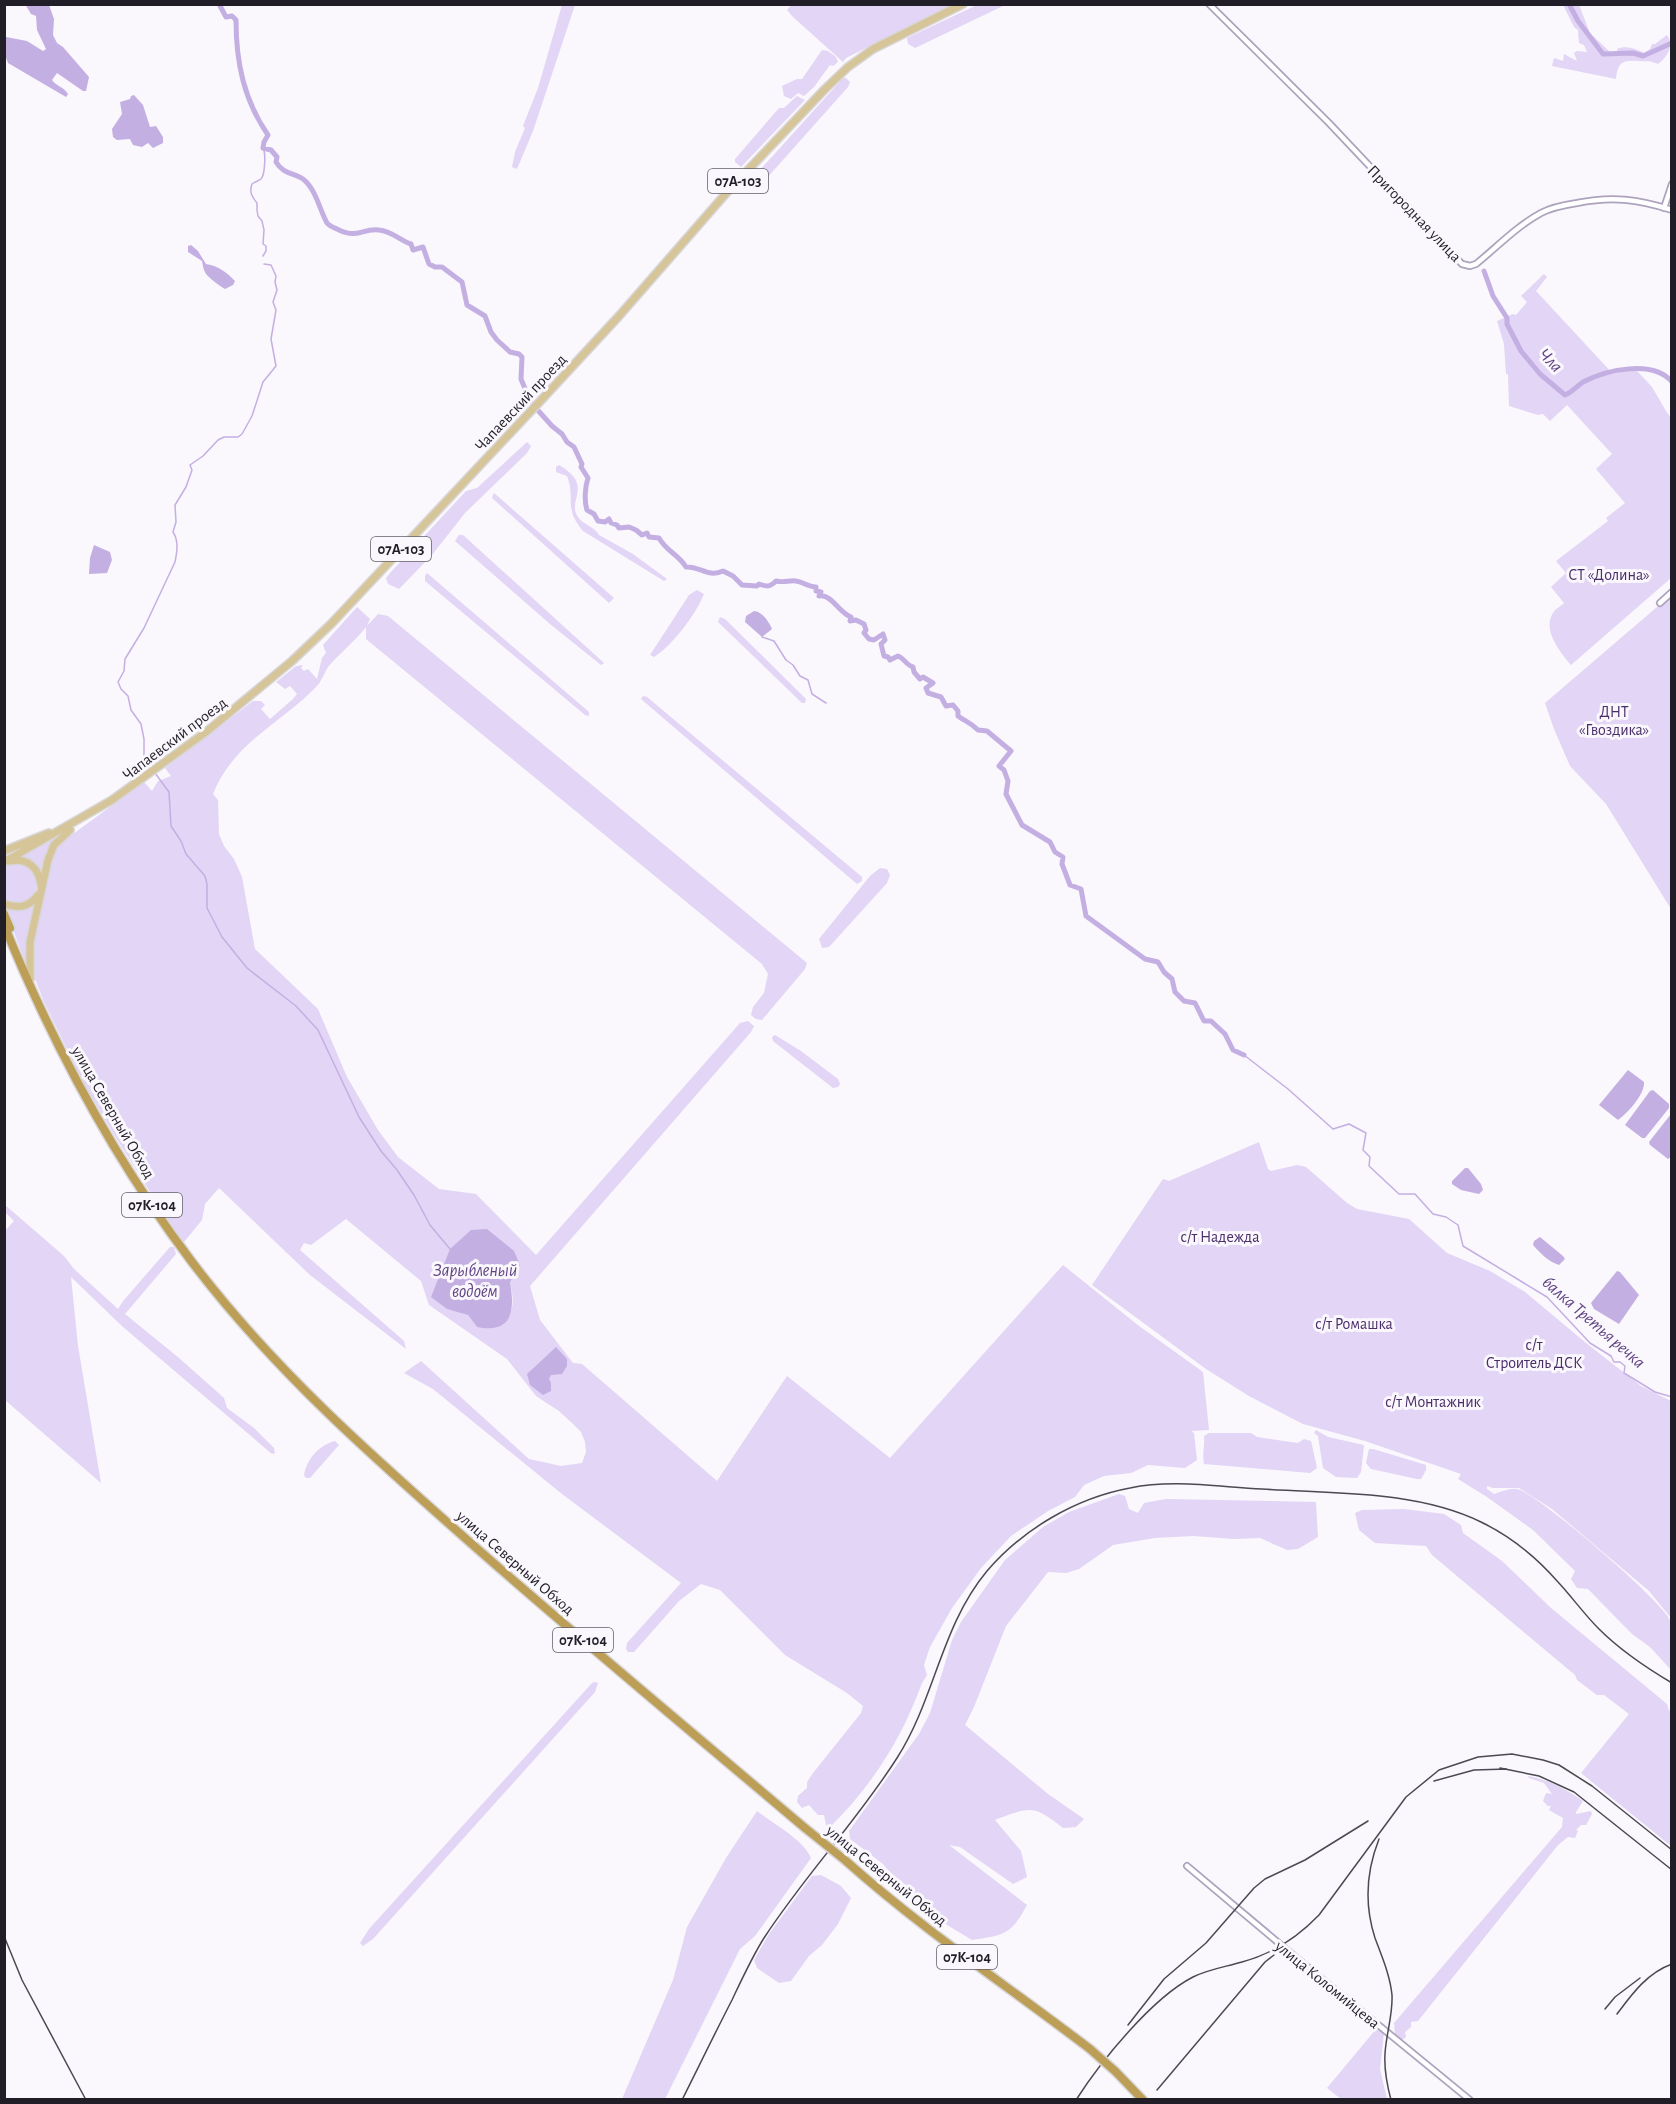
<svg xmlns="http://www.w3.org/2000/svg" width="1676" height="2104" font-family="'Alegreya Sans',sans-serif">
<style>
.green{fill:#e2d5f5;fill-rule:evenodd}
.water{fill:#c4afe2}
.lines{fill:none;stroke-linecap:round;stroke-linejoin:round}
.stream{stroke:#c4afe2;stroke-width:1.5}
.river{stroke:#c4afe2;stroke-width:5}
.minor-casing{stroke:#ada3bd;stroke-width:8}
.major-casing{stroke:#d7d6d8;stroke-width:10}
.highway-casing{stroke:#d7d6d8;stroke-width:11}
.minor{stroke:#fff;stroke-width:4.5}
.major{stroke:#d7c59a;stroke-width:7}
.highway{stroke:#bd9e56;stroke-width:8}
.rail{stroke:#4c4952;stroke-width:1.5}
.highway-bridge-casing{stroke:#d7d6d8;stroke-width:11;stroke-linecap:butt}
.highway-bridge{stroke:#bd9e56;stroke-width:8}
.labels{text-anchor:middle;stroke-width:6;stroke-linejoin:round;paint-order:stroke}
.shield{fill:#faf7fd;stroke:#635f68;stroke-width:1.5}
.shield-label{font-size:15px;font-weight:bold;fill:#221e28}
.street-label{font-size:16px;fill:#221e28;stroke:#faf7fd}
.park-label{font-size:16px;fill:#492d69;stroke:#faf7fd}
.water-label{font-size:18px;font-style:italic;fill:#604482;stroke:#faf7fd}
</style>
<rect width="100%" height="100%" fill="#faf7fd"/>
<path class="green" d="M 792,4 L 952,5 L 846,58 L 843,62 L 792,16 L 787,10 Z
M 979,4 L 1005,5 L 915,48 L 908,44 L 907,38 Z
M 562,5 L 575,5 L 533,131 L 517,169 L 512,167 L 515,152 L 525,128 L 523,126 L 538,88 Z
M 1563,5 L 1579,5 L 1590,33 L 1611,53 L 1617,53 L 1617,49 C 1626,45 1636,49 1644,53 L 1650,49 L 1652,44 L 1655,44 L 1667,35 C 1674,45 1668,57 1658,64 C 1648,60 1648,62 1639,61 C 1623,60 1618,61 1616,79 L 1552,66 L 1554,58 L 1563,61 L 1564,54 L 1577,61 L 1574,53 L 1577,51 L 1587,52 L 1584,45 L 1579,43 L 1578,30 L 1574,27 Z
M 822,50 L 828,51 L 836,57 L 838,62 L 833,66 L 830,65 L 814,87 L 804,96 L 798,93 L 791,99 L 784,96 L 782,86 L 797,79 L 802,79 Z
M 843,78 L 846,78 L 850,82 L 848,87 L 758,188 L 755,189 L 751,186 L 750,181 Z
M 797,96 L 805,100 L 741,167 L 735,162 L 735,159 L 779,108 L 784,108 Z
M 1544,274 L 1547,277 L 1536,291 L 1613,374 L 1625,371 L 1637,371 L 1652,387 L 1666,411 L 1671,418 L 1671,578 L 1571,665 C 1560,652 1542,630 1553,613 C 1555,609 1561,606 1564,603 L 1551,587 L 1566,573 L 1556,561 L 1608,521 L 1606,518 L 1625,503 L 1596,469 L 1612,454 L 1567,405 L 1550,421 L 1543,414 L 1538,415 L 1509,406 L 1508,374 L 1506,374 L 1504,344 L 1497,321 L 1513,314 L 1516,315 L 1527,302 L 1521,296 Z
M 527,442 L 531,446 L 527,453 L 465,513 L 432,555 L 399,589 L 388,584 L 386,578 L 391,572 L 466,491 L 477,488 Z
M 559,465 C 595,486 566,500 578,517 C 583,525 594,526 599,535 L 633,554 L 667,579 L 664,581 L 583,531 C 563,507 576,500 567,476 L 556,472 L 556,467 Z
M 494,493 L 614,598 L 609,603 L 492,498 Z
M 459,535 L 463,535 L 604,663 L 601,665 L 550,624 L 455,541 Z
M 427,573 L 589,712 L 589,716 L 585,715 L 425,581 L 425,576 Z
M 697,590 L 704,594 C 696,614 673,645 654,657 L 650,655 L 689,595 Z
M 1671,595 L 1671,909 L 1606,804 L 1570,766 L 1554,729 L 1545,703 Z
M 357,607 L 370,619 L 367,626 L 378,614 L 388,616 L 807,963 L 805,969 L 762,1020 L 756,1019 L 751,1015 L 753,1007 L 764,993 L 768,974 L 762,964 L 366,639 L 366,627 C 355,641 340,653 328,667 C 324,673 322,681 316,687 C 280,724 233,743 213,794 L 218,800 L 219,834 L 224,846 L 234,859 L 242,877 L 255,949 L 318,1009 L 347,1077 L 378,1130 L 398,1157 L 439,1189 L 476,1194 L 536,1255 L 740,1023 L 748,1021 L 754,1026 L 751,1032 L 530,1286 L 540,1320 L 573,1363 L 582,1364 L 717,1481 L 787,1376 L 890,1458 L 1063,1265 L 1139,1326 L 1203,1372 L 1209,1430 L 1191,1431 L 1194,1433 L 1197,1460 L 1185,1468 L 1148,1465 L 1131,1473 L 1104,1476 L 1084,1485 L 1075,1497 L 1048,1511 L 1011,1536 L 981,1568 L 952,1608 L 930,1647 L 924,1665 L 927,1675 L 922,1683 C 902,1738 872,1786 830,1827 L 826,1825 L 824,1815 L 818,1815 L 809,1805 L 802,1808 L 797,1802 L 798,1796 L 807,1788 L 807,1782 L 813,1773 L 861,1713 L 863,1706 L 847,1693 L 785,1655 L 720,1590 L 701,1584 L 679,1601 L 634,1652 L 628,1652 L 626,1649 L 627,1643 L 681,1583 L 562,1494 L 433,1389 L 404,1373 L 421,1361 L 529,1459 L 561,1466 L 582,1463 L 586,1452 L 585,1442 L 581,1432 L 573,1424 L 559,1411 L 536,1396 L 507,1359 L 429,1305 L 421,1281 L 346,1219 L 311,1245 L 304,1243 L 300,1250 L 404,1341 L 406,1349 L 310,1275 L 219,1188 L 205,1204 L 202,1220 L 184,1242 L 181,1241 L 113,1133 L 84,1084 L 44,1002 L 35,979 L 34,939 L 51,859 L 58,845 L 144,782 L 152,791 L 158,781 L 171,776 L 165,768 L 253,701 L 261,701 L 265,705 L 261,709 L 270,719 L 293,699 L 297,694 L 290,686 L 285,689 L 276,682 L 296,666 L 303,665 L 301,668 L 304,671 L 308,669 L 317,679 L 322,658 L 326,653 L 323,645 ZM 510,1282 C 514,1301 515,1309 503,1325 L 477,1327 L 468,1315 Z
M 720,617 L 725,619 L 806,699 L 805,703 L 802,703 L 718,622 Z
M 643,696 L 647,697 L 862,877 L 862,881 L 857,884 L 641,699 Z
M 71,827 L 58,838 L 43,877 L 37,868 L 15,858 Z
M 15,862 L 30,866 L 39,881 L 34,897 C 24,903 15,907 5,901 L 4,866 Z
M 880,868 L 887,869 L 890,875 L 887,883 L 829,947 L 822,948 L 819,939 L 870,876 Z
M 36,902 L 27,962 L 25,962 L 5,907 L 20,910 Z
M 775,1035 L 801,1051 L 838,1079 L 840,1084 L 838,1087 L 833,1088 L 773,1041 L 772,1037 Z
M 1259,1142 L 1268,1169 L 1271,1171 L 1297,1165 L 1306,1167 L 1347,1203 L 1357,1209 L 1409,1219 L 1447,1253 L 1490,1271 L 1525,1292 L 1586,1343 L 1641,1386 L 1671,1401 L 1671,1618 L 1649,1591 L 1552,1509 L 1519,1488 L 1493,1488 L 1487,1486 L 1487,1489 L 1494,1494 C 1501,1492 1509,1488 1517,1489 C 1537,1493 1660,1599 1670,1620 C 1675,1629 1672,1659 1671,1670 L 1650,1647 L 1632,1634 L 1588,1589 L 1577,1588 L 1571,1579 L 1575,1571 L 1533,1530 L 1487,1497 L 1458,1479 L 1461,1474 L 1365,1441 L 1303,1424 L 1249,1396 L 1206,1369 L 1092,1285 L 1163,1179 L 1169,1181 Z
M 5,1205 L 64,1256 L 74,1269 L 118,1309 L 124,1300 L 170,1247 L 174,1247 L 176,1254 L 125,1314 L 179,1358 L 224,1398 L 227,1408 L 254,1428 L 274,1448 L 275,1453 L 272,1454 L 123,1327 L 71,1277 L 78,1346 L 101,1483 L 5,1400 L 5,1231 L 14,1221 L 5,1212 Z
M 1316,1430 L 1328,1437 L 1364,1445 L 1361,1472 L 1357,1478 L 1336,1477 L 1323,1468 L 1318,1436 L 1314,1433 Z
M 1209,1433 L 1251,1433 L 1257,1437 L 1298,1443 L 1304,1439 L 1311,1441 L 1317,1468 L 1310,1473 L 1204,1464 C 1202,1454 1205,1446 1204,1436 Z
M 335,1441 L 339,1445 L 310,1478 L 306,1478 L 304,1475 C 307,1459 319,1445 335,1441 Z
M 1369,1449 L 1373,1449 L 1426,1465 L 1426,1470 L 1421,1479 L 1417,1479 L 1371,1469 L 1366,1463 Z
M 1119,1494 L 1125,1496 L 1129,1509 L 1138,1513 L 1144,1503 L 1166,1499 L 1316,1502 L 1318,1537 L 1298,1549 L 1287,1550 L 1260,1538 L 1234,1539 L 1193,1536 L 1155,1538 L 1113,1545 L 1079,1569 L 1066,1573 L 1048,1572 L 1006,1626 L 974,1707 L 965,1725 L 1048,1794 L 1084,1819 L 1076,1827 L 1063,1828 C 1033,1804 1030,1807 995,1820 L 1021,1851 L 1027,1877 L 1013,1884 L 960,1847 L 949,1845 L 1027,1905 C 1011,1935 1004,1935 972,1940 L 934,1917 L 903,1888 L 883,1864 L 850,1839 L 849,1831 L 919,1734 L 930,1713 L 952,1640 L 961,1622 L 1005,1560 L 1043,1527 L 1069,1512 Z
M 1404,1509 L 1444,1514 L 1461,1525 L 1463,1533 L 1502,1561 L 1551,1608 L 1667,1704 L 1669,1711 L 1671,1709 L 1671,1846 L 1581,1773 L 1629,1714 L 1604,1695 L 1597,1695 L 1577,1680 L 1575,1675 L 1432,1555 L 1426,1546 L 1375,1543 L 1359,1530 L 1355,1513 L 1362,1510 Z
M 595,1682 L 598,1683 L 595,1692 L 373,1939 L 363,1946 L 360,1943 L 369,1929 L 592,1683 Z
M 1528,1776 C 1549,1780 1566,1789 1583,1801 L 1576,1812 L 1576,1814 L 1591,1811 L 1592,1814 L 1586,1825 L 1581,1825 L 1576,1830 L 1578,1831 L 1575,1838 L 1568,1837 L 1558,1845 L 1418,2021 L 1411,2022 L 1411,2027 L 1405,2032 L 1406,2037 L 1402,2040 L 1395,2034 L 1394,2023 L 1562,1827 L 1563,1818 L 1549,1810 L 1551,1806 L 1548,1806 L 1543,1801 L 1546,1793 L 1552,1794 L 1544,1783 L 1529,1778 Z
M 757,1811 C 773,1824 803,1839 811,1858 L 755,1936 L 740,1949 L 665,2099 L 622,2099 L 673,1980 L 687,1927 L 726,1858 Z
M 821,1875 L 841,1886 L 851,1898 L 838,1924 L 822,1945 L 809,1956 L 791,1981 L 779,1983 L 757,1968 L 754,1960 L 769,1934 L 812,1876 Z
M 1377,2028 L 1384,2033 L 1380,2069 L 1387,2099 L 1341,2099 L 1327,2088 Z"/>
<path class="water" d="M 25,4 L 49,5 L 54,19 L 53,35 L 57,43 L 63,47 L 89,77 L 86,91 L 83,91 L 57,73 L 52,80 C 56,86 64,87 68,94 L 66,97 L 8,63 L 5,55 L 5,39 L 6,37 L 27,41 L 43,51 L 46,49 L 37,30 L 36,16 L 31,14 Z
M 134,95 L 143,105 L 150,127 L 156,126 L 163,137 L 163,143 L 153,148 L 148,143 L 142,147 L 133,145 L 130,139 L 117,140 L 113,137 L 112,129 L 122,114 L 120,102 L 130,99 L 131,96 Z
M 191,245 L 198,251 L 206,264 C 219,266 226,272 235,281 L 233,285 L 225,289 C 221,287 206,276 205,272 C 203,269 203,265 202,261 L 188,252 L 188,246 Z
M 94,545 L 110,552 L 112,560 L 107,573 L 89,574 L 90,558 Z
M 754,611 C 763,612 769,622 772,629 L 762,637 L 745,622 L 746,616 Z
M 1628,1070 L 1644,1082 C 1645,1094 1628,1113 1618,1120 L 1599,1105 Z
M 1653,1090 L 1669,1104 L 1669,1108 L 1645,1138 L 1642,1138 L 1625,1125 L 1650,1091 Z
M 1671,1114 L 1671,1157 L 1668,1159 L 1650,1145 L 1649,1142 Z
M 1465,1168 L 1468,1168 L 1481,1184 L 1483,1190 L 1479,1194 L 1461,1190 L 1452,1184 L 1452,1181 Z
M 487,1229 L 514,1251 L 520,1265 L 510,1282 C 515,1310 513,1334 477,1327 L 468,1315 L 447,1309 L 431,1297 L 450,1249 L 471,1230 Z
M 1540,1237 L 1563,1256 L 1565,1259 L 1559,1265 C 1549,1262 1540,1253 1533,1245 L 1534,1241 Z
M 1617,1271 L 1620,1272 L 1639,1295 L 1619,1324 L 1594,1309 L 1591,1303 Z
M 556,1347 L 567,1359 L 567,1366 L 562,1374 L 551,1375 L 549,1379 L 551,1383 L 551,1391 L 543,1395 L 530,1385 L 527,1374 Z"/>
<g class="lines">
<path class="stream" d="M 263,256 L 266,251 L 266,246 L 263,244 L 264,230 L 262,221 L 258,216 L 257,210 L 257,203 C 252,197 249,192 252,184 C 255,182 258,181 261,179 C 265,175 266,153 263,148
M 762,637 L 774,641 L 786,660 L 793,665 L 800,676 L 808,680 L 812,694 L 826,703
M 153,769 L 144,755 L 144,739 L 141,724 L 131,710 L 128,696 L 121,689 L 118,682 L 124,671 L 125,659 L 144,628 L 175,562 C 177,552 179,541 173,532 L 176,522 L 175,505 L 186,487 L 192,470 L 190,465 L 203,456 L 218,440 L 224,437 L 238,437 L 242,434 L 252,416 L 263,382 L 276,366 L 271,339 L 276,310 L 273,302 L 277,290 L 275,282 L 276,276 L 271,265 L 264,264
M 155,773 L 169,792 L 171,826 L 181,841 L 186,854 L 205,876 L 207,884 L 207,908 L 222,937 L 247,968 L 296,1006 L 318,1030 L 359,1117 L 381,1151 L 397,1170 L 414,1195 L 430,1225 L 450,1249
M 1244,1055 L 1288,1089 L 1333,1129 L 1349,1124 L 1366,1133 L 1363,1150 L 1370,1157 L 1369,1166 L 1399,1194 L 1415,1194 L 1433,1214 L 1446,1217 L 1458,1225 L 1463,1246 L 1547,1297 L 1590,1343 L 1611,1356 L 1614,1362 L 1620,1362 L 1625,1366 L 1624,1373 L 1655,1392 L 1672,1397"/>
<path class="river" d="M 219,4 L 226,17 L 232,16 L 236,20 C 236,63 244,100 268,135 L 264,142 L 263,148 L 271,150 L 277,157 L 276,162 C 283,174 294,173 303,179 C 316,189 320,211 327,223 C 330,227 336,228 339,230 C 358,239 362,228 379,230 C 392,231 401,241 411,244 L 413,250 L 423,247 L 429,264 L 435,267 L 442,267 L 462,282 L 467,305 L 485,316 L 491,332 L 497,340 L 510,352 L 519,354 L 522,357 L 521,379 L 526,391 L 526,397 L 552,426 L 562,434 L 567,442 L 574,447 L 582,464 L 581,467 L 588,478 C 585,487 584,501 587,510 L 594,514 L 598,521 L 605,522 L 609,519 L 611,523 L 617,525 L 619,528 L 629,527 L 636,530 L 642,535 L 647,533 L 649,537 L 659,538 C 667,552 678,554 686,567 C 700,566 708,578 723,571 L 733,576 L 742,585 L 757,586 L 759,584 C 767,587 770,587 776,581 C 783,583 790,580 796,581 C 803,582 808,587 816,587 L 816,591 L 821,592 L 819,596 C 832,594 839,613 851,617 L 850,621 L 856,620 L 864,624 L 866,630 L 864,633 L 869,639 L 874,640 L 883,634 L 885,640 L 881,644 L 884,656 L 888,657 L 890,660 L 898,656 C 904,658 906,665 913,667 L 914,672 L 920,679 L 923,677 L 933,683 L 926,688 L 928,693 L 941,697 L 946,706 L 953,705 L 958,711 L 958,716 C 966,722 970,722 978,730 L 987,731 L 1011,751 L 999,766 L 1004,770 L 1008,781 L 1006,794 L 1022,825 L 1050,842 L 1055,852 L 1063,857 L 1062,864 L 1070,885 L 1081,889 L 1086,916 L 1145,959 L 1158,962 L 1164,972 L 1172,979 L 1175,992 L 1184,1001 L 1195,1003 L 1204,1021 L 1211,1021 L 1225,1034 L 1233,1050 L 1244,1055
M 1569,4 L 1578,21 L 1603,54 L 1633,53 L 1643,56 L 1672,43
M 1484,271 L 1493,296 L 1507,318 L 1507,324 L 1521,351 L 1540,374 L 1565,395 C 1571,393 1577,386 1583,382 C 1606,370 1653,359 1672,382"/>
<g class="minor-casing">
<path id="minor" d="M 1209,4 L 1329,123 L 1462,264 L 1470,266 L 1476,264 C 1497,247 1517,226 1541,213 C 1552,207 1564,205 1577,203 C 1612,196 1637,199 1672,210
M 1664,208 L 1672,184
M 1660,603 L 1672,592
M 1187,1866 L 1299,1960 L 1470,2100"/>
</g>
<g class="major-casing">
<path id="major" d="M 4,851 L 49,833
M 10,861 C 27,857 39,868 41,885
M 4,862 L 112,800 L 206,732 L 292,661 L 331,624 L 544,397 L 619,316 L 729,190 L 825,89 L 848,67 L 873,49 L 963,4
M 4,904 C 19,909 29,907 38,895
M 30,979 L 30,942 L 48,860 L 54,845 L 70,830"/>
</g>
<g class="highway-casing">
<path id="highway" d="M 4,914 L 10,928
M 4,925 C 53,1045 114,1159 192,1262 C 273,1369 373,1457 473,1545 C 582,1641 694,1734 805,1828
M 846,1861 C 923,1930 1009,1987 1090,2049
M 1115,2071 L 1143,2100"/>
</g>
<use href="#minor" class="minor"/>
<use href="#major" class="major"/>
<use href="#highway" class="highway"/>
<path class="rail" d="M 1500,1768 L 1539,1776 L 1574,1792 L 1672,1870
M 1434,1781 L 1474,1770 L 1507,1769
M 1379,1839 C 1366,1872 1364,1904 1375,1938 C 1382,1957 1390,1975 1392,1995 C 1393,2015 1386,2034 1385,2054 C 1384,2070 1387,2085 1391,2100
M 4,1936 L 22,1980 L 86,2100
M 1605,2009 L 1615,1997 L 1640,1978
M 1617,2014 C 1632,1994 1647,1973 1672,1964
M 1128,2025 L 1164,1979 L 1206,1943 L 1254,1888 L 1265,1879 L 1305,1860 L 1368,1821
M 1157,2090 L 1265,1962 L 1274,1955
M 682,2100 C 699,2066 715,2033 732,2000 C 742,1979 752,1957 764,1938 C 805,1875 857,1821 897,1758 C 935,1699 941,1626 987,1571 C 1023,1529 1076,1498 1130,1488 C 1173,1479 1219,1487 1262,1489 C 1334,1494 1415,1490 1481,1522 C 1510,1536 1537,1558 1558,1582 C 1572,1597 1584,1614 1599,1629 C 1621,1651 1645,1667 1672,1683
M 1076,2100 C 1101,2061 1152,1998 1193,1977 C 1209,1969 1225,1967 1242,1962 C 1272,1954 1297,1938 1319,1915 L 1406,1797 L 1439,1770 L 1478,1757 L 1512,1754 L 1543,1760 L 1559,1765 L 1592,1786 L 1672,1850"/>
<g class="highway-bridge-casing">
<path id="highway-bridge" d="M 805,1828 L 846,1861
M 1090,2049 L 1115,2071"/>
</g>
<use href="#highway-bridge" class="highway-bridge"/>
</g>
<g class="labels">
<g class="shield">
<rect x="708" y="169" width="60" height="24" rx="4.5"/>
<rect x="371" y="537" width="60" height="24" rx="4.5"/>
<rect x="122" y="1193" width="60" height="24" rx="4.5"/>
<rect x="553" y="1628" width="60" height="24" rx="4.5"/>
<rect x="937" y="1945" width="60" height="24" rx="4.5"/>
</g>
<g class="shield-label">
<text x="738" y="186">07А-103</text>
<text x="401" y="554">07А-103</text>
<text x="152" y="1210">07К-104</text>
<text x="583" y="1645">07К-104</text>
<text x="967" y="1962">07К-104</text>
</g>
<g class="street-label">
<text transform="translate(1415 213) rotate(46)" y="6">Пригородная улица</text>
<text transform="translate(520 402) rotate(-47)" y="6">Чапаевский проезд</text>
<text transform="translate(174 738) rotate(-37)" y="6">Чапаевский проезд</text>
<text transform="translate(114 1112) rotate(60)" y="6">улица Северный Обход</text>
<text transform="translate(516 1562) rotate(41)" y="6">улица Северный Обход</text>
<text transform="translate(887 1875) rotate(39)" y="6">улица Северный Обход</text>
<text transform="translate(1328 1984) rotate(39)" y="6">улица Коломийцева</text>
</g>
<g class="park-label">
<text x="1609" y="580">СТ «Долина»</text>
<text x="1614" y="717">ДНТ<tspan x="1614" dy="18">«Гвоздика»</tspan></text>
<text x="1220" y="1242">с/т Надежда</text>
<text x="1354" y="1329">с/т Ромашка</text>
<text x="1534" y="1350">с/т<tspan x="1534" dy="18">Строитель ДСК</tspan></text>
<text x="1433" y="1407">с/т Монтажник</text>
</g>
<g class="water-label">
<text transform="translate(1551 360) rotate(46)" y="6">Чла</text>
<text x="475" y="1276">Зарыбленый<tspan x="475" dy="21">водоём</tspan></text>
<text transform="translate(1594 1322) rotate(41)" y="6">балка Третья речка</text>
</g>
</g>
<rect width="1676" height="2104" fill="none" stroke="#221e28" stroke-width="12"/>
</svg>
